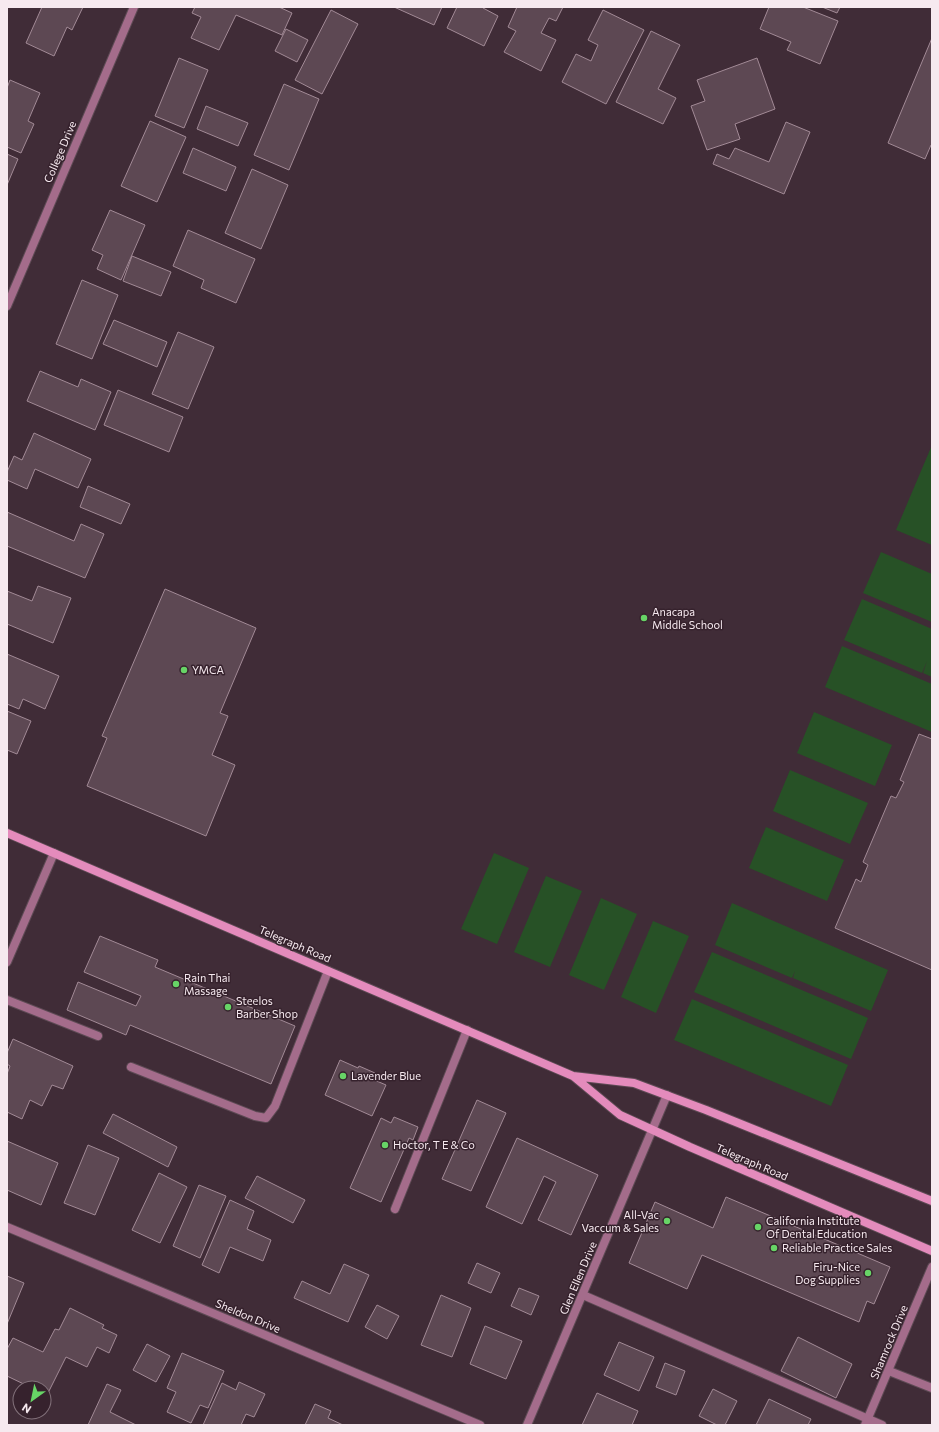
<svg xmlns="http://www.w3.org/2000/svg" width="939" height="1432" font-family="Commissioner,sans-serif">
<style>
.green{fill:#275126}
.building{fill:#5d4853;stroke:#a28a96}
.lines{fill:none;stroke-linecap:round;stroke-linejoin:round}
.service-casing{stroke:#5d4a54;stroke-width:10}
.minor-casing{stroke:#5d4a54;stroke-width:10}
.secondary-casing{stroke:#5d4a54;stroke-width:10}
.service{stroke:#a46c8b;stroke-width:8}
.minor{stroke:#a46c8b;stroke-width:8}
.secondary{stroke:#e48bbc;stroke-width:8}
.poi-dot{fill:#67d466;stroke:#36222d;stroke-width:1.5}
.labels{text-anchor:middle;stroke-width:3;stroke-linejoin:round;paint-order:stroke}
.street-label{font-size:11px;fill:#f6e9ef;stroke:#36222d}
.poi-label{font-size:11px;fill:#f6e9ef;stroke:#36222d;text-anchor:start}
</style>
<rect width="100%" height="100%" fill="#402c37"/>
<path class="green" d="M 932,445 L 932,545 L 896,530 Z
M 881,552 L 932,574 L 932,622 L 863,593 Z
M 862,599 L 932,629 L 932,677 L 923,673 L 927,661 L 922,673 L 844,640 Z
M 842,646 L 932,684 L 932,732 L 825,687 Z
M 814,712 L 892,745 L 875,786 L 797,753 Z
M 790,770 L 868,803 L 850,844 L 773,811 Z
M 766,827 L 844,860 L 827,901 L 749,868 Z
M 494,853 L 529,868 L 497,944 L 461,929 Z
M 546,876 L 582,891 L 550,967 L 514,952 Z
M 601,898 L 637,914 L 604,990 L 569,975 Z
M 732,903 L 888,970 L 871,1011 L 793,978 L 795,971 L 792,978 L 715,945 Z
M 653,921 L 689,936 L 656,1013 L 621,997 Z
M 712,952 L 868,1018 L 851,1059 L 694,992 Z
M 692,999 L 770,1032 L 768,1037 L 770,1032 L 848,1065 L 831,1106 L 674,1040 Z"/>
<path class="building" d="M 42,7 L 83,7 L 72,30 L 67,27 L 54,56 L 26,43 Z
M 195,7 L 279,7 L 292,13 L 282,35 L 236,15 L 219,50 L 191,38 L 201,17 L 192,13 Z
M 394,7 L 442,7 L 434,25 Z
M 457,7 L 484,7 L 483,8 L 498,16 L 484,46 L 447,28 Z
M 517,7 L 563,7 L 556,21 L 549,18 L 541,33 L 556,40 L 541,71 L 504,52 L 516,31 L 508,27 Z
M 769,7 L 803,7 L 838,21 L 820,64 L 787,50 L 791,42 L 760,29 Z
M 822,7 L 840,7 L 837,13 Z
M 331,10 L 358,24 L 322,94 L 295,80 Z
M 603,10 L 644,30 L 606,104 L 562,82 L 576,54 L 591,61 L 598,45 L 588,40 Z
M 286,29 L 308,40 L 297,62 L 275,51 Z
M 651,31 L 680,45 L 658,89 L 676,98 L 663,124 L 616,102 Z
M 932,38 L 932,146 L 931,145 L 925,159 L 888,143 Z
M 179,58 L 208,70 L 184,128 L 155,116 Z
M 757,58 L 775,109 L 735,124 L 740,139 L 707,150 L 691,106 L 705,101 L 697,80 Z
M 10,80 L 40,93 L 28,121 L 34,124 L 21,153 L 7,147 L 7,88 Z
M 284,84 L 319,99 L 289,170 L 254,155 Z
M 206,106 L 248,123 L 238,146 L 197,129 Z
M 150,121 L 186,137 L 157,202 L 121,186 Z
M 786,122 L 810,132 L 784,194 L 713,164 L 717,154 L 729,159 L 735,148 L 769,162 Z
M 193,148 L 236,167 L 226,191 L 183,173 Z
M 7,154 L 18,159 L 7,185 Z
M 252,169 L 288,185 L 261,249 L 225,233 Z
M 110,210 L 145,225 L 121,280 L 97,269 L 103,255 L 92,250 Z
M 188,230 L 255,259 L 236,303 L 201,288 L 204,280 L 173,266 Z
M 132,256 L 171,272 L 161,296 L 123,281 Z
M 82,280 L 118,295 L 92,359 L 56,344 Z
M 114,320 L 167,342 L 157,367 L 103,344 Z
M 178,332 L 214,347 L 188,409 L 152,394 Z
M 40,371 L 78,387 L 81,379 L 111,392 L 95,430 L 27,401 Z
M 118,390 L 183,417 L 169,452 L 104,425 Z
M 34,433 L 91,459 L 78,488 L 35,469 L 27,489 L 7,480 L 7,472 L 14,456 L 22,460 Z
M 88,486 L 130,504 L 121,524 L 80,507 Z
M 7,512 L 74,541 L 81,524 L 104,534 L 85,578 L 7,546 Z
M 38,586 L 71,598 L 53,643 L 7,624 L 7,591 L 32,601 Z
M 165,589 L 256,628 L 220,713 L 228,716 L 212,755 L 235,765 L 206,836 L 87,786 L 107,738 L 102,736 Z
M 7,654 L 59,676 L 45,709 L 23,699 L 19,709 L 7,704 Z
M 7,711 L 31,721 L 17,754 L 7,750 Z
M 919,734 L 932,739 L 932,970 L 835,928 L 856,879 L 861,882 L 868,865 L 863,862 L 891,796 L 896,798 L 904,782 L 900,780 Z
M 100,936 L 158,960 L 155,967 L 295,1026 L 271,1084 L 130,1025 L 126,1035 L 67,1010 L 78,982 L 136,1006 L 141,996 L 84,972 Z
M 13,1039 L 73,1066 L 63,1089 L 52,1085 L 42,1106 L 30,1100 L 22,1119 L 7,1112 L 7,1074 L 10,1066 L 7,1064 L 7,1053 Z
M 340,1060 L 358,1068 L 359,1066 L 375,1073 L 372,1079 L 386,1085 L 372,1116 L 325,1095 Z
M 477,1100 L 506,1113 L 471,1191 L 442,1179 Z
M 113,1114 L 177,1147 L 168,1167 L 103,1133 Z
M 394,1117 L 418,1127 L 413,1140 L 409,1138 L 381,1202 L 350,1188 L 381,1118 L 391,1123 Z
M 517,1138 L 598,1175 L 571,1235 L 538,1220 L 556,1182 L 544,1176 L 522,1224 L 486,1207 Z
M 7,1141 L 58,1163 L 41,1205 L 7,1190 Z
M 88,1145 L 119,1158 L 95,1215 L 64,1203 Z
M 159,1173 L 187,1187 L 160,1243 L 132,1230 Z
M 257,1176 L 305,1200 L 293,1223 L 245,1198 Z
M 199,1185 L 226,1196 L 200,1258 L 173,1246 Z
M 726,1197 L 890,1267 L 874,1304 L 867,1301 L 859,1322 L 702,1255 L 687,1289 L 629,1263 L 655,1202 L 713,1228 Z
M 230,1200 L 254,1211 L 247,1229 L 271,1240 L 263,1261 L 230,1247 L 219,1273 L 202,1265 Z
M 477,1263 L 500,1273 L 491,1293 L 468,1283 Z
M 344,1264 L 369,1275 L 348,1322 L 294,1298 L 302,1281 L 330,1294 Z
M 7,1276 L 24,1283 L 7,1324 Z
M 519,1288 L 539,1296 L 531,1315 L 511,1306 Z
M 441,1295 L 471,1308 L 452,1357 L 421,1345 Z
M 377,1305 L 399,1316 L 387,1339 L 365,1327 Z
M 70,1308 L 104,1325 L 102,1328 L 117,1335 L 109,1353 L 97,1347 L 87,1367 L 66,1357 L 47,1395 L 44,1394 L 44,1388 L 32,1388 L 7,1376 L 7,1349 L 13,1338 L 43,1352 L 55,1329 L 59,1330 Z
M 485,1326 L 522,1341 L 506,1379 L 470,1364 Z
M 798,1337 L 852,1364 L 836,1398 L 781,1371 Z
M 619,1342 L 654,1357 L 639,1391 L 604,1375 Z
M 147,1344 L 170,1356 L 156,1382 L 133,1370 Z
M 182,1353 L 224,1371 L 208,1408 L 200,1405 L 191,1423 L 167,1412 L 176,1392 L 167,1388 Z
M 665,1363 L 685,1371 L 676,1395 L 656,1387 Z
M 239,1382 L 265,1394 L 254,1417 L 246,1414 L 241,1425 L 203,1425 L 222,1383 L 236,1390 Z
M 107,1384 L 121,1390 L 110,1412 L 136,1425 L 88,1425 Z
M 713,1389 L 737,1401 L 725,1425 L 717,1425 L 699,1416 Z
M 597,1393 L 638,1411 L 632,1425 L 582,1425 Z
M 769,1399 L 811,1419 L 808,1425 L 756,1425 Z
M 315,1404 L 331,1411 L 328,1418 L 343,1425 L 305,1425 Z"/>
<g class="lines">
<g class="service-casing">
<path id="service" d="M 7,1000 L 98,1036
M 131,1067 L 255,1116 L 266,1118 L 275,1106 L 328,971
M 395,1209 L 467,1030
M 583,1295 L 882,1425
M 889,1371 L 932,1388"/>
</g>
<g class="minor-casing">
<path id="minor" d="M 7,306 L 134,7
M 7,962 L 54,853
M 7,1227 L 480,1425
M 527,1425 L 667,1095
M 865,1425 L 932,1267"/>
</g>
<g class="secondary-casing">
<path id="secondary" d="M 7,833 L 573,1076 L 620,1115 L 690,1147 L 932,1251
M 573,1076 L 634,1083 L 706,1110 L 932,1201"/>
</g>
<use href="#service" class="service"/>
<use href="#minor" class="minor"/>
<use href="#secondary" class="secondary"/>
</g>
<g class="poi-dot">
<circle cx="644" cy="618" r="4"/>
<circle cx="184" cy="670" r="4"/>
<circle cx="176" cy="984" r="4"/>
<circle cx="228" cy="1007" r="4"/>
<circle cx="343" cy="1076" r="4"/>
<circle cx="385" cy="1145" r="4"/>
<circle cx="667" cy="1221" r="4"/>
<circle cx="758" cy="1227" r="4"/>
<circle cx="774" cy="1248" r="4"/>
<circle cx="868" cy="1273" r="4"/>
</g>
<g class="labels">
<g class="street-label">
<text transform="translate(60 152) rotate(-67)" y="4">College Drive</text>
<text transform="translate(295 944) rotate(23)" y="4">Telegraph Road</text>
<text transform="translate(752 1162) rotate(23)" y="4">Telegraph Road</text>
<text transform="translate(578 1278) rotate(-67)" y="4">Glen Ellen Drive</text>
<text transform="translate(248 1316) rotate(23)" y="4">Sheldon Drive</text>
<text transform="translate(889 1342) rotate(-67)" y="4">Shamrock Drive</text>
</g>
<g class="poi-label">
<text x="652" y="616">Anacapa<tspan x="652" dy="13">Middle School</tspan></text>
<text x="192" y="674">YMCA</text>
<text x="184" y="982">Rain Thai<tspan x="184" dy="13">Massage</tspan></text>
<text x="236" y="1005">Steelos<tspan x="236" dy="13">Barber Shop</tspan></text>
<text x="351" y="1080">Lavender Blue</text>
<text x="393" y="1149">Hoctor, T E &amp; Co</text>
<text x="659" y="1219" text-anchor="end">All-Vac<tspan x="659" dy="13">Vaccum &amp; Sales</tspan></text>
<text x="766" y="1225">California Institute<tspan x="766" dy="13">Of Dental Education</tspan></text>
<text x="782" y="1252">Reliable Practice Sales</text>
<text x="860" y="1271" text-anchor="end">Firu-Nice<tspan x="860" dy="13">Dog Supplies</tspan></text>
</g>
</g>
<rect width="939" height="1432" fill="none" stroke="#f6e9ef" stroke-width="16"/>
<g transform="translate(32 1400) rotate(213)"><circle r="19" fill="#36222d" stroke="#83727b"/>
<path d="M0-3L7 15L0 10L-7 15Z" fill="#67d466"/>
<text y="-6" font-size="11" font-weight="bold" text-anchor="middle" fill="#f6e9ef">N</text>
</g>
</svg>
